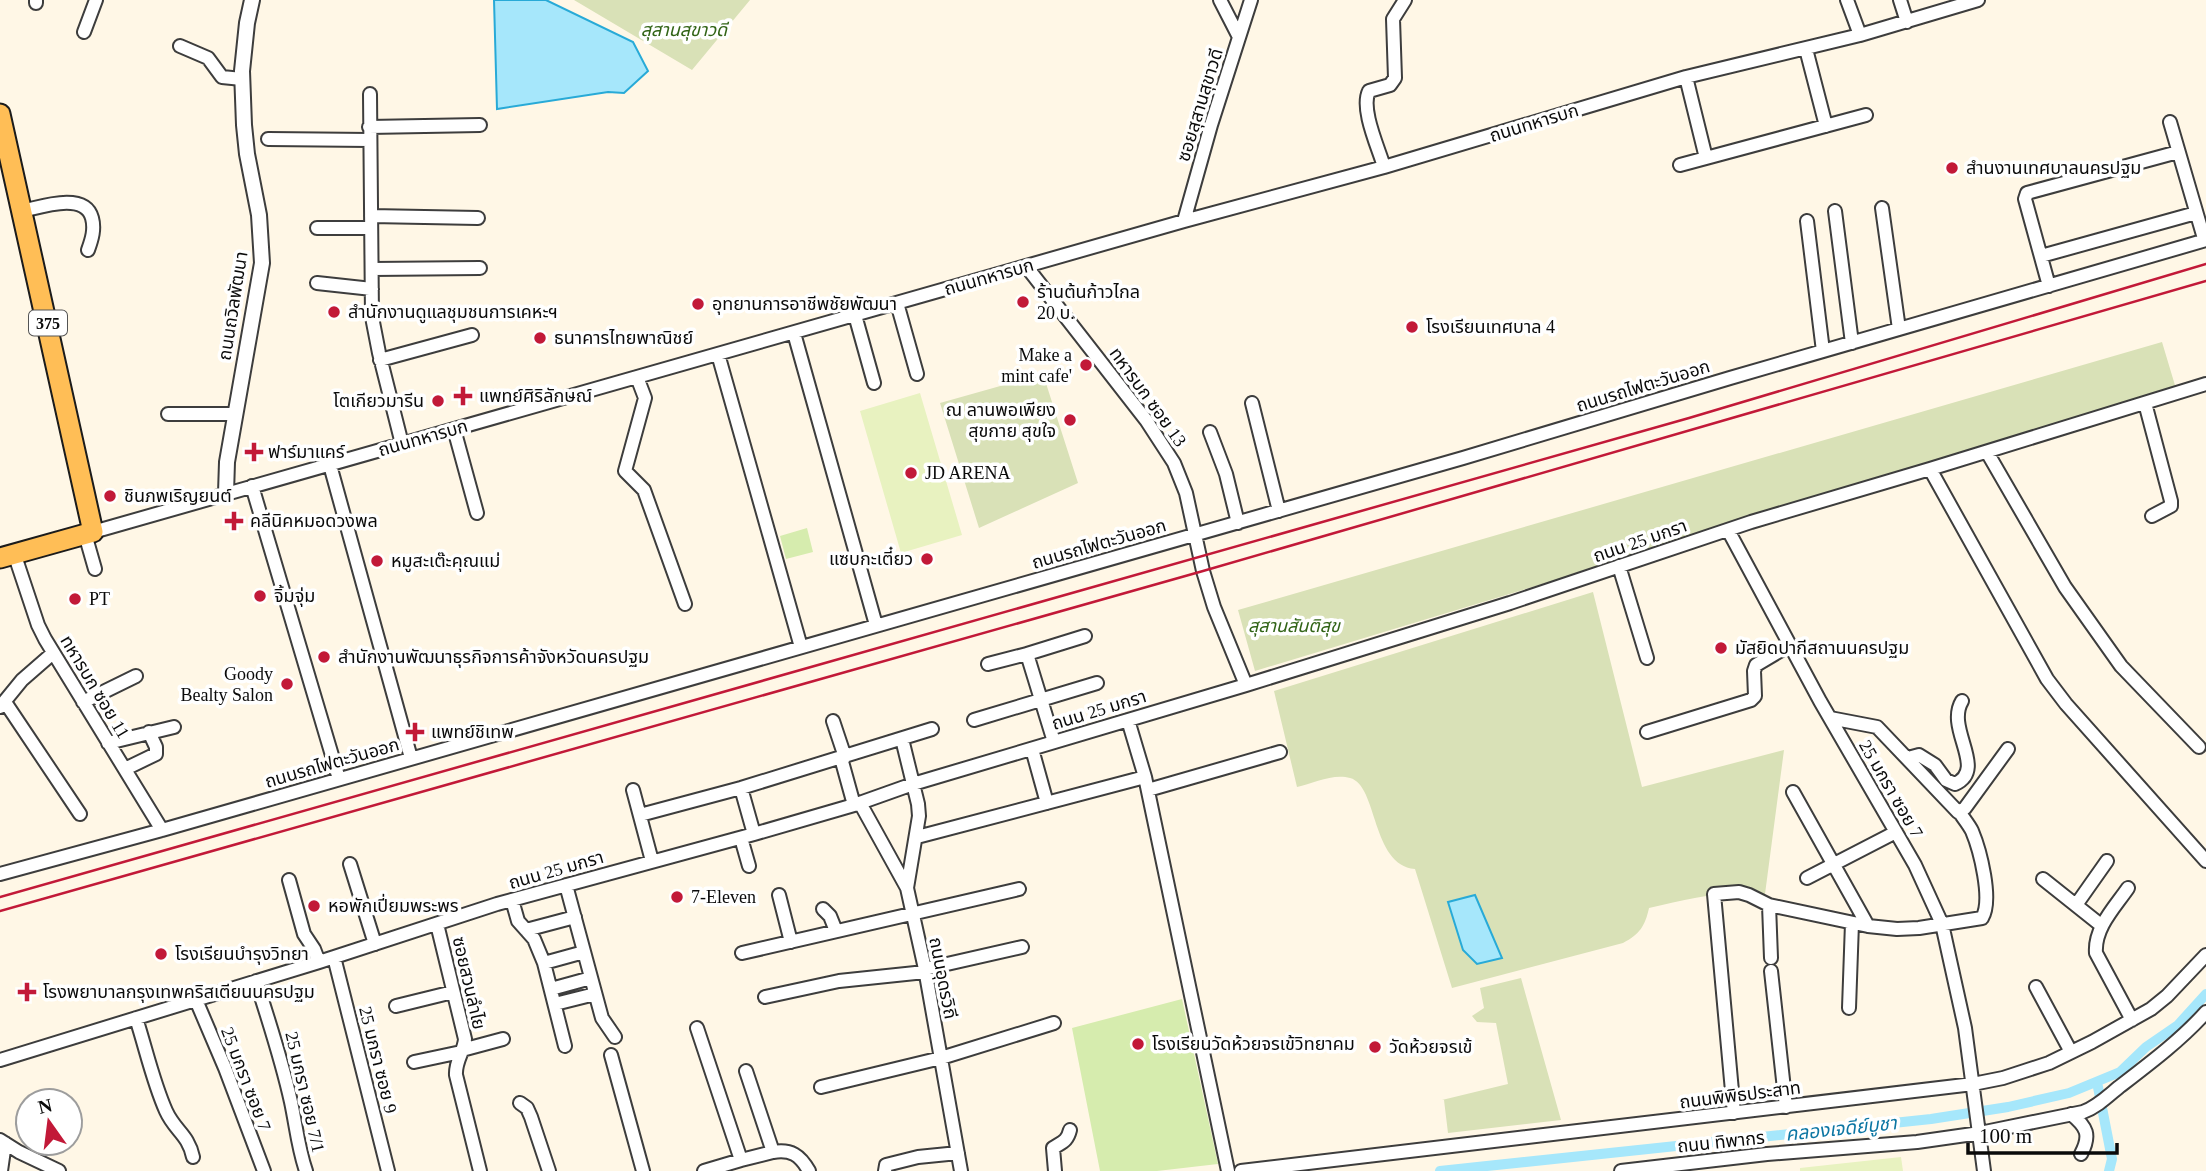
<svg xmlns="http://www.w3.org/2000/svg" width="2206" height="1171" font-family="'Times New Roman','Noto Sans Thai',serif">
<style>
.green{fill:#d6ecae}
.cemetery{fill:#d9e1b7}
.pitch{fill:#e8f2c0}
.water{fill:#a6e7fb;stroke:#28aad7;stroke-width:2}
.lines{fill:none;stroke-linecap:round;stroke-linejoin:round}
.canal{stroke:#a6e7fb;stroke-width:10}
.minor-casing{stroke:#3d3d3d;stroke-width:16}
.tertiary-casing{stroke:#3d3d3d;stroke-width:18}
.primary-casing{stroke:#1b1b1b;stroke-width:23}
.minor{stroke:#fff;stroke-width:12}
.tertiary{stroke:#fff;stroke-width:14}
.primary{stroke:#ffbe56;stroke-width:19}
.rail{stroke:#c21938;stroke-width:2.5}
.poi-dot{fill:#c21938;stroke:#fff;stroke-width:2.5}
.labels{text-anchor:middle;stroke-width:7;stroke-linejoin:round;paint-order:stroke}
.shield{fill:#fff;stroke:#545454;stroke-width:2}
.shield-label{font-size:16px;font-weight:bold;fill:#0a0a0a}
.park-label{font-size:18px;font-style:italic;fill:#326417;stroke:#fff}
.street-label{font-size:18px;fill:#0a0a0a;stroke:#fff}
.poi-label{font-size:18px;fill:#0a0a0a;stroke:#fff;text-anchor:start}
.water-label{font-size:19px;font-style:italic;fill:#0c76a3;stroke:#fff}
</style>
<rect width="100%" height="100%" fill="#fff7e6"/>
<path class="green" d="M 807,528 L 813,552 L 786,559 L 780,536 Z
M 1182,999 L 1218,1164 L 1157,1171 L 1100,1171 L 1072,1028 Z"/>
<path class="cemetery" d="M 574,0 L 750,0 L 692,70 Z
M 2162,342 L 2177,392 L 1255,671 L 1238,610 Z
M 1043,374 L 1078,483 L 979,528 L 940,403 Z
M 1593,592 L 1642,787 L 1784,750 L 1765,894 C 1724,889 1689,899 1649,908 C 1645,926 1640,934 1623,943 L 1452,988 L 1415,869 C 1371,865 1378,785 1350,778 C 1334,773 1313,783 1297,787 L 1274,691 Z
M 1521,978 L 1561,1120 L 1448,1133 L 1444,1100 L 1442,1100 L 1508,1084 L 1496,1023 L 1477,1022 L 1472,1016 L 1484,1008 L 1480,988 Z"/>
<path class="pitch" d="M 920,393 L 962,535 L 901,553 L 860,411 Z
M 1901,1157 L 1903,1171 L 1800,1171 L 1800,1168 Z"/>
<path class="water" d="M 494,0 L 546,0 L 633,42 L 648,71 L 624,93 L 608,92 L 497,109 Z
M 1475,895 L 1502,958 L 1477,964 L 1463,950 L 1448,902 Z"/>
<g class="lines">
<path class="canal" d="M 2097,1082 L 2112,1159 L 2109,1171
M 1440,1171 L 1931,1119 L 2008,1107 L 2069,1093 L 2120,1072 L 2146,1047 L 2178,1025 L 2206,994"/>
<g class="minor-casing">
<path id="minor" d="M 36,0 L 36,3
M 1220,0 L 1239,37
M 1847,0 L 1860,35
M 1900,0 L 1907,22
M 84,32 L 96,0
M 180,46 L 208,58 L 222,77 L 242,79
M 1806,49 L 1826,126
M 1686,77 L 1706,158
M 370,94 L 372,317 L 379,353 L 402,444
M 2170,122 L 2203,235
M 369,127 L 480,125
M 268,139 L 370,140
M 1680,165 L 1866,115
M 1384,167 C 1379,149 1360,109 1369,91 L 1390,85 L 1395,78 L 1393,19 L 1405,0
M 1882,208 L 1899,329
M 22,211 C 40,207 85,191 92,218 C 95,229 92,239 88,250
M 1835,211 L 1852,343
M 371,216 L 478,218
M 1184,221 L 1211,125 L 1251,0
M 1807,221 L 1823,351
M 317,228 L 371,228
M 2041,256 L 2196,213
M 1026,266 L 1146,420 L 1174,463 L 1186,493 L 1203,571 L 1214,607 L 1246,685
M 372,269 L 480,268
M 317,283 L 372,289
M 2049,286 L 2025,199 L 2027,193 L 2178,152
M 897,303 L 917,374
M 855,315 L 874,383
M 794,333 L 876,625
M 718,354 L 801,647
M 380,360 L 472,335
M 637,377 L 645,398 L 625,471 L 644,490 L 685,604
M 1252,403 L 1279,511
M 2145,403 L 2171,501 L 2171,506 L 2152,516
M 168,414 L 235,414
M 454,429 L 477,513
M 1210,432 L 1226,474 L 1238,523
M 1987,452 L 2065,587 L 2121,666 L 2199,747
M 330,465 L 411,758
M 1930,469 L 2047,679 L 2066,704 L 2206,861
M 252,486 L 339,779
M 1728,530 L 1820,701 L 1915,865 L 1942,924 L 1965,1028 L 1984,1171
M 93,532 L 1184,221 L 1384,167 L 1686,77 L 1860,35 L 1978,0
M 85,534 L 95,569
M 14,553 L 38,625 L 45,639 L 162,830
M 1619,566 L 1647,658
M 1027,654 L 1085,636
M 988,664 L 1027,654 L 1054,742
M 5,702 L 80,814
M 83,702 L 136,676
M 0,707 L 22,680 L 53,653
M 1830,718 L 1877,727 L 1958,812 L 1965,808 L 2008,749
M 974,720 L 1097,683
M 1128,720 L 1145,777
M 833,721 L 845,757
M 1647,732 L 1751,700 L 1755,696 L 1754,671 L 1756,665 L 1790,645
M 902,739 L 918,804 L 919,816 L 907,888
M 108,743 L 174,727
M 1032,749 L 1047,803
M 841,758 L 854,805
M 1908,758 L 1919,755 L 1935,765 L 1946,780 L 1955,784 C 1988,769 1945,729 1962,701
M 125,769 L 156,754 L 156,747 L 149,732
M 741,788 L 754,834
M 633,790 L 652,861
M 1148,790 L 1280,752
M 1793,792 L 1868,926
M 860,803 L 907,888 L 925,969 L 961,1171
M 640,815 L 741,788 L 932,729
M 917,837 L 1145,777 L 1228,1171
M 741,838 L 749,866
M 350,864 L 375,944
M 0,874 L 162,830 L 1463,458 L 1730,378 L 2206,240
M 1807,878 L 1896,832
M 2043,879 L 2102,926
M 289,880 L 304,934 L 314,949 L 319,962
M 566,885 L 602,1018 L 615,1037
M 2128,888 C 2115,907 2094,928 2096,953 L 2132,1020
M 779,895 L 791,942
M 512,900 L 518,921 L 534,939 L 544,963 L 565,1046
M 1769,905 L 1771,958
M 2076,905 L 2107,861
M 823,909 L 830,916 L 836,931
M 437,924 L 465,1039 C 464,1052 455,1061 456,1075 L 480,1171
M 526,930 L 575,917
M 742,953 L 1019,889
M 334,957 L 388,1171
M 544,963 L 584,952
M 925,969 L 1022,947
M 1771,971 L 1786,1107
M 256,981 C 269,1021 282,1061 291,1102 C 296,1125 298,1148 306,1171
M 2036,987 L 2071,1052
M 551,989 L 591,978
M 765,997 L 839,981 L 925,972
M 196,1000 L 225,1068 L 264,1171
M 555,1004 L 595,994
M 396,1006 L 453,992
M 1849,1008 L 1852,923
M 136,1018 C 146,1049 153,1082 166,1111 C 175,1131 188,1134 193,1157
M 697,1028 L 741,1160 L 704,1171
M 462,1050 L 503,1039
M 611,1055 L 643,1171
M 0,1060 L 319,962 L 497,904 L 754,834 L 854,805 L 913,784 L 1246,685 L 1510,603 L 1751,522 L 1930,469 L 2206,384
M 414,1062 L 461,1052
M 821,1087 L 941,1058 L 1054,1023
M 520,1103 L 527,1108 L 531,1117 L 549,1171
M 1734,1113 L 1714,894 L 1739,892 L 1749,895 L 1769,905 L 1868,926 L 1897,929 L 1919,928 L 1982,918 C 1993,900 1980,850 1972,831 C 1969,825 1964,819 1960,813
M 2071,1114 C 2087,1127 2091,1135 2081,1154
M 0,1140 L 19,1152 L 59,1171
M 773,1152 C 791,1149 800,1155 809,1171
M 741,1160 L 773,1152 L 746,1071
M 1,1171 L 5,1143
M 885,1171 L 886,1165 L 918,1157 L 958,1153
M 1055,1171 L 1053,1148 C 1062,1142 1067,1142 1070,1130
M 1241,1171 L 1973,1084 L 2003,1078 L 2049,1063 L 2092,1042 L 2151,1009 L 2167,996 L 2206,955
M 1621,1171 L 1767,1154 L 1917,1142 L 1980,1133 L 2083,1112 C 2097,1107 2108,1096 2119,1087 C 2149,1064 2181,1040 2206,1012"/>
</g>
<g class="tertiary-casing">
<path id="tertiary" d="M 226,493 L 227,462 L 262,263 L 259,215 L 247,154 L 244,125 L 242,71 L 247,23 L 252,0"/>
</g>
<g class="primary-casing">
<path id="primary" d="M 0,114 L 93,532 L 0,558"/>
</g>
<use href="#minor" class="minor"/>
<use href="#tertiary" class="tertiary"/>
<use href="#primary" class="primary"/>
<path class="rail" d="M 0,897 L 1689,418 L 2206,264
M 0,911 L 1203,571 L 2206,281"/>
</g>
<g class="poi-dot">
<circle cx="1952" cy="168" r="7"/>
<circle cx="1023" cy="302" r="7"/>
<circle cx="698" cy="304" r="7"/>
<circle cx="334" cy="312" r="7"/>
<circle cx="1412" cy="327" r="7"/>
<circle cx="540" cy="338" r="7"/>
<circle cx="1086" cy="365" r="7"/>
<path d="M459.5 385.5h7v7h7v7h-7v7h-7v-7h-7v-7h7z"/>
<circle cx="438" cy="401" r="7"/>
<circle cx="1070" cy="420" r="7"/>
<path d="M250.5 441.5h7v7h7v7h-7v7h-7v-7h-7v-7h7z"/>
<circle cx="911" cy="473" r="7"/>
<circle cx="110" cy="496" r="7"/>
<path d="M230.5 510.5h7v7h7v7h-7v7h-7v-7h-7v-7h7z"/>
<circle cx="927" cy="559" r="7"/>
<circle cx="377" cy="561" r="7"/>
<circle cx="260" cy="596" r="7"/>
<circle cx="75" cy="599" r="7"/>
<circle cx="1721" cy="648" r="7"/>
<circle cx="324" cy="657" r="7"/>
<circle cx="287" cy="684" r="7"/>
<path d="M411.5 721.5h7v7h7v7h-7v7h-7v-7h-7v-7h7z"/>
<circle cx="677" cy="897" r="7"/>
<circle cx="314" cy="906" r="7"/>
<circle cx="161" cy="954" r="7"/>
<path d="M23.5 981.5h7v7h7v7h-7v7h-7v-7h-7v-7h7z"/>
<circle cx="1138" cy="1044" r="7"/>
<circle cx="1375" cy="1047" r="7"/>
</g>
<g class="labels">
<rect class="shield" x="29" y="310.5" width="38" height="25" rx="5"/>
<g class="shield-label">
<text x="48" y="329">375</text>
</g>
<g class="park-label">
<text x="684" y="36">สุสานสุขาวดี</text>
<text x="1294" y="632">สุสานสันติสุข</text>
</g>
<g class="street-label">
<text transform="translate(1200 105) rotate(-73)" y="6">ซอยสุสานสุขาวดี</text>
<text transform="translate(1534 123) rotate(-17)" y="6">ถนนทหารบก</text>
<text transform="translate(989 277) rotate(-16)" y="6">ถนนทหารบก</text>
<text transform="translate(233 306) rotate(-81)" y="6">ถนนถวิลพัฒนา</text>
<text transform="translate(1643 386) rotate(-17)" y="6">ถนนรถไฟตะวันออก</text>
<text transform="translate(1148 397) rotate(54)" y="6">ทหารบก ซอย 13</text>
<text transform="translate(423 438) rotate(-16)" y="6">ถนนทหารบก</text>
<text transform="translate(1640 541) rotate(-19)" y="6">ถนน 25 มกรา</text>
<text transform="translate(1099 544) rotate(-16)" y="6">ถนนรถไฟตะวันออก</text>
<text transform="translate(95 687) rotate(59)" y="6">ทหารบก ซอย 11</text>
<text transform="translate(1099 710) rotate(-17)" y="6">ถนน 25 มกรา</text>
<text transform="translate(332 763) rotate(-16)" y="6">ถนนรถไฟตะวันออก</text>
<text transform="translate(1891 789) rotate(60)" y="6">25 มกรา ซอย 7</text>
<text transform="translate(556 870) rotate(-16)" y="6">ถนน 25 มกรา</text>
<text transform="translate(943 978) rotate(79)" y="6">ถนนอุดรวิถี</text>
<text transform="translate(469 983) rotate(77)" y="6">ซอยสวนลำไย</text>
<text transform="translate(378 1060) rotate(76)" y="6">25 มกรา ซอย 9</text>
<text transform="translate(246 1079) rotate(69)" y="6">25 มกรา ซอย 7</text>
<text transform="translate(305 1092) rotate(77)" y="6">25 มกรา ซอย 7/1</text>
<text transform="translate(1740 1095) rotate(-7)" y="6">ถนนพิพิธประสาท</text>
<text transform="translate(1721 1142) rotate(-6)" y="6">ถนน ทิพากร</text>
</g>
<g class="poi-label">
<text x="1966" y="174">สำนงานเทศบาลนครปฐม</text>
<text x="1037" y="298">ร้านต้นก้าวไกล<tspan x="1037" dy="21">20 บ.</tspan></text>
<text x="712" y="310">อุทยานการอาชีพชัยพัฒนา</text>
<text x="348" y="318">สำนักงานดูแลชุมชนการเคหะฯ</text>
<text x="1426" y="333">โรงเรียนเทศบาล 4</text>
<text x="554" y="344">ธนาคารไทยพาณิชย์</text>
<text x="1072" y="361" text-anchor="end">Make a<tspan x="1072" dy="21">mint cafe'</tspan></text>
<text x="479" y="402">แพทย์ศิริลักษณ์</text>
<text x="424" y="407" text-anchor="end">โตเกียวมารีน</text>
<text x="1056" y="416" text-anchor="end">ณ ลานพอเพียง<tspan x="1056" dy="21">สุขกาย สุขใจ</tspan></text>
<text x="268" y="458">ฟาร์มาแคร์</text>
<text x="925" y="479">JD ARENA</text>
<text x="124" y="502">ชินภพเริญยนต์</text>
<text x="250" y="527">คลีนิคหมอดวงพล</text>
<text x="913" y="565" text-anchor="end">แซบกะเตี๋ยว</text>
<text x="391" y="567">หมูสะเต๊ะคุณแม่</text>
<text x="274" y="602">จิ้มจุ่ม</text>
<text x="89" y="605">PT</text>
<text x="1735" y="654">มัสยิดปากีสถานนครปฐม</text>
<text x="338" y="663">สำนักงานพัฒนาธุรกิจการค้าจังหวัดนครปฐม</text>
<text x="273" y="680" text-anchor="end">Goody<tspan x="273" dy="21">Bealty Salon</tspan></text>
<text x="431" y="738">แพทย์ชิเทพ</text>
<text x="691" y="903">7-Eleven</text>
<text x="328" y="912">หอพักเปี่ยมพระพร</text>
<text x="175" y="960">โรงเรียนบำรุงวิทยา</text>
<text x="43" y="998">โรงพยาบาลกรุงเทพคริสเตียนนครปฐม</text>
<text x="1152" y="1050">โรงเรียนวัดห้วยจรเข้วิทยาคม</text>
<text x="1389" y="1053">วัดห้วยจรเข้</text>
</g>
<g class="water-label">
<text transform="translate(1841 1128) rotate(-6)" y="7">คลองเจดีย์บูชา</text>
</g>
</g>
<g transform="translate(49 1122) rotate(346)"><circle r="33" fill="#ffffff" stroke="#9d9d9d" stroke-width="2"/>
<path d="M0-5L12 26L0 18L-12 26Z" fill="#c21938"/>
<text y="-10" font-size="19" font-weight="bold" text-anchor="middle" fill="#0a0a0a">N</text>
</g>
<path d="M1968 1143v10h149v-10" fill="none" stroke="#0a0a0a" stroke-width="3.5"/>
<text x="1979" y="1143" font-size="21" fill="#0a0a0a" stroke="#ffffff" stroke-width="5" paint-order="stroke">100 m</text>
</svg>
